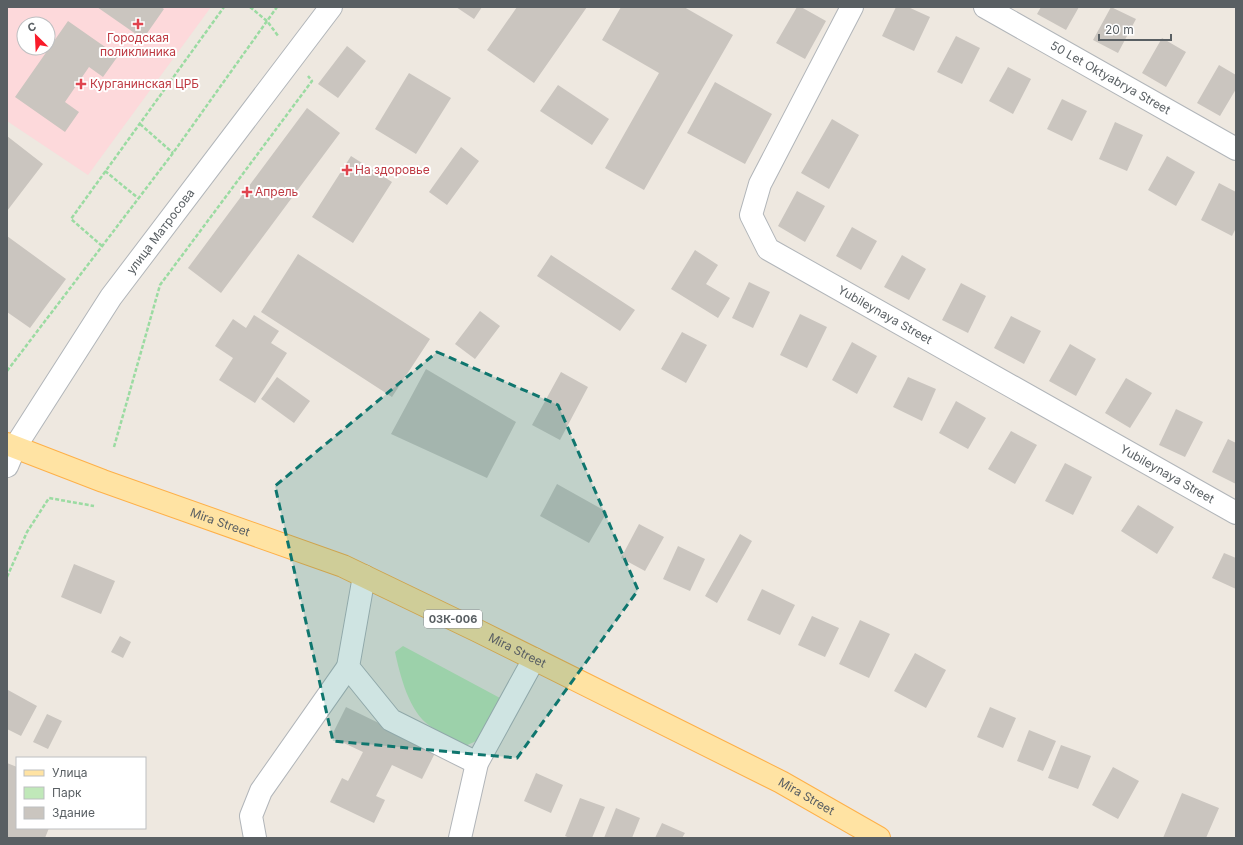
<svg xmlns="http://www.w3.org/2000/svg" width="1243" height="845" font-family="Inter,sans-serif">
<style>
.medical{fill:#fdd9db;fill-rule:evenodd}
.green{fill:#c0e8b9}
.building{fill:#cac5bf}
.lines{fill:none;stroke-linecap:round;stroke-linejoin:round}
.minor-casing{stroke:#b1b5b9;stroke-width:24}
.major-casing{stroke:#feb048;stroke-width:24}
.path{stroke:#9bdba2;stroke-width:2.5;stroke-dasharray:4 2;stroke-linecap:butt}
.minor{stroke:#fff;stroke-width:22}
.major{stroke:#ffe3a3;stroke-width:22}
.marked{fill:#0f766e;fill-opacity:0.2;stroke:#0f766e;stroke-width:3;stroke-dasharray:8 5;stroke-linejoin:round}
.health-dot{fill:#e0444e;stroke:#fff;stroke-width:1.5}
.labels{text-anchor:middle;stroke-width:4;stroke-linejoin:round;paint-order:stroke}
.shield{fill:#fff;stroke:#8b8f92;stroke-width:1}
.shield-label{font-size:11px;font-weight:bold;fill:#595f63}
.health-label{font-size:12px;fill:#be3a42;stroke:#fff;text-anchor:start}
.street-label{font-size:12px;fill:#595f63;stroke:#fff}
</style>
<rect width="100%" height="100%" fill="#eee8e0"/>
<path class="medical" d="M 7,7 L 211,7 L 88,175 L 7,121 ZM 24,24 L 48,24 L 48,48 L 24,48 Z"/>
<path class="green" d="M 403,646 L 500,698 L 481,739 L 465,746 C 454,739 441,734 430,726 C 409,712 400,675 395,652 Z"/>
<path class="building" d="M 97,7 L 161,7 L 164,9 L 143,39 Z
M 456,7 L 482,7 L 474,19 Z
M 517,7 L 587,7 L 534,83 L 487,50 Z
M 621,7 L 684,7 L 733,35 L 644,190 L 605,168 L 659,73 L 602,40 Z
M 797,7 L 801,7 L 826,21 L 805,59 L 776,43 Z
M 896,7 L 908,7 L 930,17 L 914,51 L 882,36 Z
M 1041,7 L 1079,7 L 1066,30 L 1037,14 Z
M 1111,7 L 1136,19 L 1118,53 L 1093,40 Z
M 68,21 L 118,56 L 103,77 L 89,67 L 65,102 L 79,112 L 65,132 L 15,97 Z
M 956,36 L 980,48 L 962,84 L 937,72 Z
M 1162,38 L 1186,52 L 1166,87 L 1142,73 Z
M 347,46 L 366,61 L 338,98 L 318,84 Z
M 1219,65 L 1236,75 L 1236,89 L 1220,116 L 1197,103 Z
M 1008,67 L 1031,79 L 1013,114 L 989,101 Z
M 409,73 L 451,98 L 416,154 L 375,129 Z
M 715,82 L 772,114 L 745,164 L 687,133 Z
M 558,85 L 609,119 L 592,145 L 540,111 Z
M 1062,99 L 1087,111 L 1072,141 L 1047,129 Z
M 307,108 L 340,133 L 221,293 L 188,268 Z
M 832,119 L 859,135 L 829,189 L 801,173 Z
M 1115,122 L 1143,135 L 1127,171 L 1099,159 Z
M 7,136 L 43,164 L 7,211 Z
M 461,147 L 479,161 L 447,205 L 429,192 Z
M 351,156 L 392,182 L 353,243 L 312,217 Z
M 1167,156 L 1195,172 L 1176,206 L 1148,190 Z
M 1219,183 L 1236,192 L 1236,228 L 1232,236 L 1201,220 Z
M 797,191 L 825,206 L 805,242 L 778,226 Z
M 852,227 L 877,241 L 861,270 L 836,256 Z
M 7,236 L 66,279 L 30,328 L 7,312 Z
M 695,250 L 718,265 L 706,284 L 730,298 L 718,318 L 671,289 Z
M 298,254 L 430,339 L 392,397 L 261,312 Z
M 551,255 L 635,310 L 620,331 L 537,276 Z
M 902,255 L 926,269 L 909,300 L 884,287 Z
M 749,282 L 770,292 L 753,328 L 732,318 Z
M 961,283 L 986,296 L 968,333 L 942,320 Z
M 480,311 L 500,326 L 475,359 L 455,344 Z
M 800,314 L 827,327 L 807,368 L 780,355 Z
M 254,315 L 279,331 L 271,343 L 287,353 L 255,403 L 219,380 L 233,358 L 215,346 L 233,319 L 246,328 Z
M 1011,316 L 1041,331 L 1024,364 L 994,348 Z
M 682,332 L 707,345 L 686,383 L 661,369 Z
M 852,342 L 877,356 L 857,394 L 832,380 Z
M 1070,344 L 1096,359 L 1076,396 L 1049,381 Z
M 426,369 L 516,422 L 487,478 L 391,434 Z
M 561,372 L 588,387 L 560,440 L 532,425 Z
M 277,377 L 310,401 L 294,423 L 261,399 Z
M 908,377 L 936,389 L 922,421 L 893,407 Z
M 1126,378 L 1152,393 L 1130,428 L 1105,413 Z
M 956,401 L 986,418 L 968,449 L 939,433 Z
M 1176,409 L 1203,422 L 1185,457 L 1159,445 Z
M 1011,431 L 1037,445 L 1015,484 L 988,469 Z
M 1228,439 L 1236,443 L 1236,484 L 1212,472 Z
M 1065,463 L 1092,477 L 1073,515 L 1045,501 Z
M 557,484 L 607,512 L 589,543 L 540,516 Z
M 1138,505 L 1174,527 L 1157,554 L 1121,531 Z
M 639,524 L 664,537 L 645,571 L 621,558 Z
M 740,534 L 752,541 L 717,603 L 705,596 Z
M 678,546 L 705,559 L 690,591 L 663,579 Z
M 1224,553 L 1236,558 L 1236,589 L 1212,578 Z
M 74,564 L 115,581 L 101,614 L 61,597 Z
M 762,589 L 795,605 L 780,635 L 747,620 Z
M 812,616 L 839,628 L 825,657 L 798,645 Z
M 860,620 L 890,634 L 869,678 L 839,664 Z
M 120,636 L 131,642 L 123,658 L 111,652 Z
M 915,653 L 946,670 L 926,708 L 894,691 Z
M 8,690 L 37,706 L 21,736 L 7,729 Z
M 346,707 L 436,751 L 422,779 L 392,765 L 376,796 L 385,800 L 374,823 L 330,802 L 342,778 L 348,781 L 363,752 L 331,737 Z
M 990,707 L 1016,718 L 1003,748 L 977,737 Z
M 47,714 L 62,721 L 48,749 L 33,742 Z
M 1029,730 L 1056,741 L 1043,771 L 1017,761 Z
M 1061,745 L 1091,756 L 1078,789 L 1048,778 Z
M 7,763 L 17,767 L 17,828 L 49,828 L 45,838 L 7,838 Z
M 1113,767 L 1139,781 L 1118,819 L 1092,805 Z
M 536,773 L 563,785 L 551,813 L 524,801 Z
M 1182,793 L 1219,808 L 1206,838 L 1163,838 Z
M 580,798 L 605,807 L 592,838 L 570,838 L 565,836 Z
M 616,808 L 640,818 L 632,838 L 604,838 Z
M 662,823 L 685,833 L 682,838 L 655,838 Z"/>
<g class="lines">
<g class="minor-casing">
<g id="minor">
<path id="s1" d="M 852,7 L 760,184 L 751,215 L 768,249 L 1236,513"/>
<path id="s2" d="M 985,7 L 1236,149"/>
<path id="s3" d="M 7,466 L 15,447 L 111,297 L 331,7"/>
<path d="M 364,576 L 348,667 L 391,720 L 477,763"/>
<path d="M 255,838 L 251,816 L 261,791 L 348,667"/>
<path d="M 460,838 L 477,763 L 534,659"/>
</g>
</g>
<g class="major-casing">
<g id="major">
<path id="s4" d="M 7,444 L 103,481 L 343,566 L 478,631 L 781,782 L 879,838"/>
</g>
</g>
<path class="path" d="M 250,7 L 267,21 L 279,37
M 140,124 L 173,153
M 105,171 L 138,198
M 102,246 L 71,219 L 224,7
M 7,371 L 173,153 L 277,7
M 114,447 L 160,285 L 312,81 L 308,76
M 7,577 L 27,532 L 49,498 L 94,506"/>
<use href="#minor" class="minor"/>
<use href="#major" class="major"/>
</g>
<path class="marked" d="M 437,352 L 558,405 L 638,590 L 517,758 L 333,741 L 275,486 Z"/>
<g class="health-dot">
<path d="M136 18h4v4h4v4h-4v4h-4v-4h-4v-4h4z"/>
<path d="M79 78h4v4h4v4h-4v4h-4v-4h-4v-4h4z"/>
<path d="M345 164h4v4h4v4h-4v4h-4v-4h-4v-4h4z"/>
<path d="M245 186h4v4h4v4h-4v4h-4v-4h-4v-4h4z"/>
</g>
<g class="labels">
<rect class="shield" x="424" y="610" width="58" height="18" rx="3"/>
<g class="shield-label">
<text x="453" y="623">03К-006</text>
</g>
<g class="health-label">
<text x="138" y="42" text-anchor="middle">Городская<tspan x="138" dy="14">поликлиника</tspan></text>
<text x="90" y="88">Курганинская ЦРБ</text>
<text x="355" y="174">На здоровье</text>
<text x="255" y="196">Апрель</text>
</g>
<g class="street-label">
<text dy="4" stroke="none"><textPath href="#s2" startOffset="144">50 Let Oktyabrya Street</textPath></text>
<text dy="4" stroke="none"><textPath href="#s3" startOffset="281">улица Матросова</textPath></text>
<text dy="4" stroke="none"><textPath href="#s1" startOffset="404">Yubileynaya Street</textPath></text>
<text dy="4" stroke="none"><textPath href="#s1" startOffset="728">Yubileynaya Street</textPath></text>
<text dy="4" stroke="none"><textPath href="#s4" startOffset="227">Mira Street</textPath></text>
<text dy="4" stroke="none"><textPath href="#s4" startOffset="551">Mira Street</textPath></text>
<text dy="4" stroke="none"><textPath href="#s4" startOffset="875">Mira Street</textPath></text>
</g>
</g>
<rect width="1243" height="845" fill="none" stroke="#595f63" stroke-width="16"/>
<rect x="16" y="757" width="130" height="72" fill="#ffffff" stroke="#bdbfc1"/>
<rect x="24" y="770" width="20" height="6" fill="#ffe3a3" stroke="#bdbfc1"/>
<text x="52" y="777" font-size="12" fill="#595f63">Улица</text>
<rect x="24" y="787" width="20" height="12" fill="#c0e8b9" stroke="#bdbfc1"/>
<text x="52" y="797" font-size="12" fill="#595f63">Парк</text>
<rect x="24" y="807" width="20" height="12" fill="#cac5bf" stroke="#bdbfc1"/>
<text x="52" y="817" font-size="12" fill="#595f63">Здание</text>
<g transform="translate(36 36) rotate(336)"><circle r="19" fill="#ffffff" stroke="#bdbfc1"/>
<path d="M0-3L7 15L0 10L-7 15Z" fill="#f91b2a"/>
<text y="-6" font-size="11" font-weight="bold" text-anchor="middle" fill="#595f63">С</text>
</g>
<path d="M1099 34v6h72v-6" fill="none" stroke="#595f63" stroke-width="2"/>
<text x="1105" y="34" font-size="12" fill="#595f63" stroke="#ffffff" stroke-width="3" paint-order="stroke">20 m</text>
</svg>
